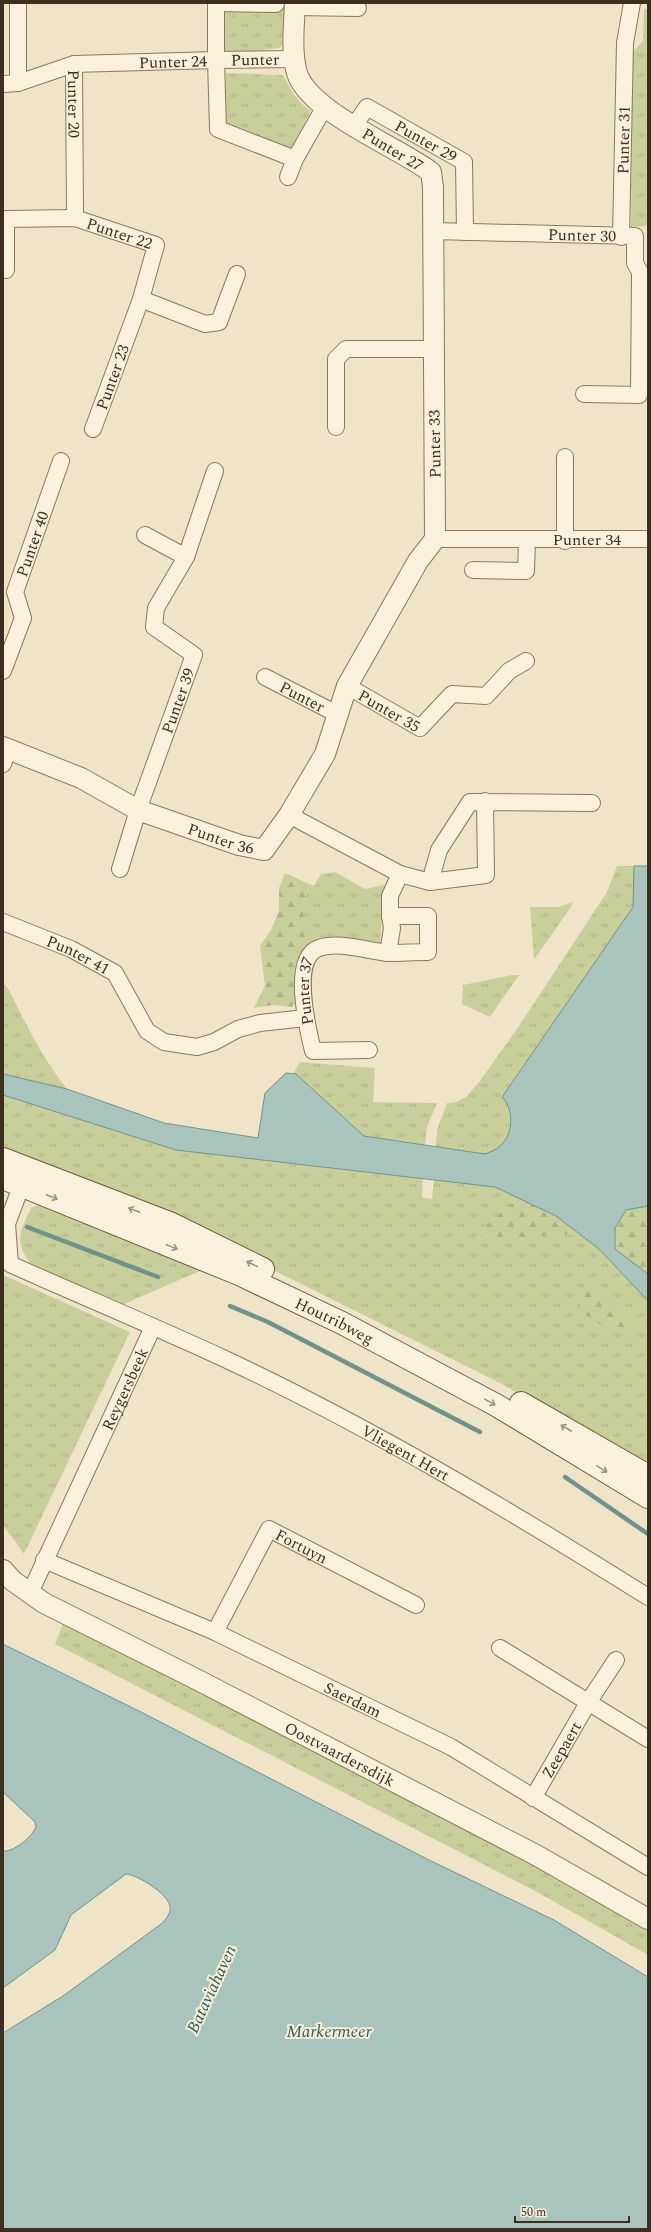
<svg xmlns="http://www.w3.org/2000/svg" width="651" height="2232" font-family="Spectral,serif">
<style>
.grass{fill:url(#grass-tufts)}
.forest{fill:url(#forest-firs)}
.water{fill:#a9c4bc;stroke:#6f938a}
.lines{fill:none;stroke-linecap:round;stroke-linejoin:round}
.stream{stroke:#6f938a;stroke-width:4.5}
.minor-casing{stroke:#8d765c;stroke-width:18}
.tertiary-casing{stroke:#8d765c;stroke-width:22}
.secondary-casing{stroke:#6f573f;stroke-width:24}
.minor{stroke:#faf1dc;stroke-width:16}
.tertiary{stroke:#faf1dc;stroke-width:20}
.secondary{stroke:#faf1dc;stroke-width:22}
.oneway{stroke:#9c907e}
.labels{text-anchor:middle;stroke-width:4;stroke-linejoin:round;paint-order:stroke}
.street-label{font-size:16px;fill:#3d2e20;stroke:#f7eed8}
.water-label{font-size:17px;font-style:italic;fill:#2f5d5a;stroke:#f7eed8}
</style>
<defs>
<pattern id="grass-tufts" width="24" height="20" patternUnits="userSpaceOnUse"><rect width="24" height="20" fill="#c9cf9b"/><path d="M3 7l-1-3M5 7V3M7 7l1-3M15 17l-1-3M17 17v-4M19 17l1-3" fill="none" stroke="#aeb285"/></pattern>
<pattern id="forest-firs" width="22" height="20" patternUnits="userSpaceOnUse"><rect width="22" height="20" fill="#c9cf9b"/><path d="M5 1l3.5 6h-7zM16 11l3.5 6h-7z" fill="#aeb285"/></pattern>
</defs>
<rect width="100%" height="100%" fill="#f0e4c8"/>
<path class="grass" d="M 224,3 L 287,3 L 287,38 L 280,48 L 224,54 Z
M 644,9 L 648,9 L 648,226 L 631,227 L 632,53 L 643,41 Z
M 226,73 L 283,75 C 291,89 297,103 311,111 L 290,151 L 225,130 Z
M 617,866 L 634,866 L 633,907 L 502,1096 C 518,1113 511,1149 485,1154 C 473,1156 449,1150 436,1147 L 437,1130 L 447,1103 L 456,1102 L 466,1097 L 479,1082 L 517,1029 L 607,892 Z
M 335,872 L 365,889 L 388,884 L 383,900 L 380,945 L 333,942 L 306,925 L 302,907 L 309,884 L 314,886 L 321,874 Z
M 573,902 L 571,907 L 534,960 L 530,907 L 558,907 Z
M 512,975 L 519,975 L 490,1017 L 462,1004 L 463,985 Z
M 3,983 L 9,990 C 26,1025 43,1059 67,1089 L 3,1074 Z
M 300,1062 L 375,1068 L 373,1102 L 437,1103 L 427,1127 L 425,1145 L 364,1136 L 296,1074 L 293,1074 Z
M 3,1095 L 176,1150 L 423,1177 L 422,1197 L 432,1199 L 434,1178 L 495,1187 L 518,1198 L 484,1227 L 478,1240 L 578,1233 L 599,1249 L 648,1301 L 648,1470 L 606,1442 L 500,1383 L 219,1243 L 3,1156 Z
M 40,1204 L 202,1270 L 122,1305 L 30,1263 C 14,1241 20,1231 31,1208 Z
M 3,1275 L 130,1332 L 24,1554 L 3,1525 Z
M 64,1621 L 97,1640 L 341,1764 L 648,1925 L 648,1955 L 537,1892 L 55,1644 Z"/>
<path class="forest" d="M 285,873 L 309,884 L 302,907 L 306,925 L 333,942 L 315,944 L 297,1001 L 292,1007 L 273,1005 L 254,1008 L 265,986 L 260,946 L 271,930 L 279,911 L 279,888 Z
M 518,1198 L 556,1216 L 578,1233 L 478,1241 L 484,1227 Z
M 648,1206 L 648,1274 L 647,1274 L 615,1249 L 615,1228 L 626,1210 Z
M 575,1290 L 592,1290 L 640,1324 L 633,1331 L 607,1329 L 581,1312 Z"/>
<path class="water" d="M 634,866 L 648,866 L 648,1206 L 626,1210 L 615,1228 L 615,1249 L 648,1274 L 648,1301 L 599,1249 L 556,1216 L 495,1187 L 176,1150 L 3,1095 L 3,1074 L 67,1089 L 164,1123 L 258,1138 L 265,1093 L 286,1073 L 296,1074 L 364,1136 L 485,1154 C 490,1152 496,1150 500,1146 C 514,1134 514,1109 502,1097 L 633,907 Z
M 3,1644 L 139,1711 L 429,1860 L 554,1920 L 648,1977 L 648,2229 L 3,2229 L 3,2033 L 63,1996 L 161,1924 C 165,1920 172,1913 170,1906 C 167,1893 138,1875 126,1874 L 71,1915 L 55,1950 L 3,1988 L 3,1851 C 14,1852 32,1837 36,1827 L 35,1822 L 3,1792 Z"/>
<g class="lines">
<path class="stream" d="M 27,1227 L 158,1277
M 230,1306 L 268,1322 L 480,1432
M 565,1477 L 648,1534"/>
<g class="minor-casing">
<g id="minor">
<path d="M 216,3 L 276,4"/>
<path d="M 295,7 L 358,8"/>
<path d="M 294,59 L 216,60 L 218,129 L 295,159"/>
<path id="s1" d="M 74,64 L 216,60 L 216,3"/>
<path d="M 18,83 L 18,3"/>
<path id="s2" d="M 3,84 L 18,83 L 74,64 L 75,218"/>
<path id="s3" d="M 354,126 L 367,107 L 464,162 L 465,232"/>
<path d="M 288,177 L 295,159 L 324,108"/>
<path id="s4" d="M 433,231 L 635,236 L 635,263 L 640,272 L 639,395 L 584,394"/>
<path id="s5" d="M 621,237 L 625,43 L 632,3"/>
<path id="s6" d="M 6,270 L 6,219 L 75,218 L 156,245 L 141,299 L 93,429"/>
<path d="M 141,299 L 205,324 L 219,322 L 237,274"/>
<path d="M 336,427 L 336,359 L 346,349 L 433,349"/>
<path d="M 145,535 L 186,557"/>
<path id="s7" d="M 435,539 L 648,539"/>
<path d="M 565,541 L 565,457"/>
<path d="M 473,570 L 526,571 L 527,540"/>
<path id="s8" d="M 3,671 L 23,618 L 15,592 L 61,461"/>
<path id="s9" d="M 265,677 L 339,715"/>
<path id="s10" d="M 347,686 L 420,728 L 452,694 L 486,696 L 509,671 L 526,661"/>
<path d="M 3,764 L 8,749"/>
<path d="M 289,815 L 400,874"/>
<path id="s11" d="M 120,869 L 138,810 L 194,655 L 154,627 L 156,608 L 186,557 L 215,471"/>
<path d="M 430,882 L 439,850 L 470,802 L 592,803"/>
<path id="s12" d="M 3,922 L 71,949 L 115,973 L 147,1031 L 164,1042 L 197,1047 L 214,1042 L 238,1029 L 260,1023 L 305,1018"/>
<path d="M 388,953 L 392,928 L 390,916 L 390,896 L 400,874 L 430,882 L 486,875 L 485,801"/>
<path id="s13" d="M 369,1050 L 313,1051 C 308,1030 290,958 319,948 C 339,941 367,951 388,953 C 401,953 415,952 428,952 L 428,916 L 390,916"/>
<path id="s14" d="M 25,1176 L 7,1224 L 10,1264 C 81,1296 154,1326 225,1359 C 372,1428 511,1511 648,1597"/>
<path id="s15" d="M 44,1560 L 215,1632 L 451,1747 L 648,1867"/>
<path id="s16" d="M 30,1593 L 153,1327"/>
<path id="s17" d="M 215,1632 L 269,1529 L 416,1605"/>
<path d="M 500,1648 L 648,1739"/>
<path id="s18" d="M 533,1798 L 589,1701 L 616,1660"/>
</g>
</g>
<g class="tertiary-casing">
<g id="tertiary">
<path id="s19" d="M 3,747 L 81,778 L 138,810 L 239,845 L 264,850 L 289,815 L 325,754 L 347,686 L 418,561 L 435,539 L 433,187 L 431,172 C 398,147 309,112 297,73 C 291,52 294,25 295,3"/>
<path id="s20" d="M 3,1570 L 13,1581 L 44,1603 L 192,1677 L 536,1855 L 648,1919"/>
</g>
</g>
<g class="secondary-casing">
<g id="secondary">
<path d="M 3,1159 L 172,1224 L 263,1269"/>
<path id="s21" d="M 3,1178 L 239,1274 L 342,1323 L 496,1405 L 648,1497"/>
<path d="M 521,1403 L 648,1476"/>
</g>
</g>
<use href="#minor" class="minor"/>
<use href="#tertiary" class="tertiary"/>
<use href="#secondary" class="secondary"/>
</g>
<defs><path id="oneway-shaft" d="M-6 0H5M1.5-3L5.5 0L1.5 3" fill="none" stroke-width="1.6" stroke-linecap="round" stroke-linejoin="round"/></defs>
<g class="oneway">
<use href="#oneway-shaft" transform="translate(52 1197) rotate(22)"/>
<use href="#oneway-shaft" transform="translate(134 1210) rotate(-159)"/>
<use href="#oneway-shaft" transform="translate(172 1247) rotate(22)"/>
<use href="#oneway-shaft" transform="translate(252 1264) rotate(-154)"/>
<use href="#oneway-shaft" transform="translate(490 1402) rotate(29)"/>
<use href="#oneway-shaft" transform="translate(566 1428) rotate(-150)"/>
<use href="#oneway-shaft" transform="translate(602 1469) rotate(31)"/>
</g>
<g class="labels">
<g class="street-label">
<text transform="translate(255 59) rotate(-1)" y="6">Punter</text>
<text dy="6" stroke="none"><textPath href="#s1" startOffset="99">Punter 24</textPath></text>
<text dy="6" stroke="none"><textPath href="#s2" startOffset="114">Punter 20</textPath></text>
<text dy="6" stroke="none"><textPath href="#s3" startOffset="91">Punter 29</textPath></text>
<text dy="6" stroke="none"><textPath href="#s5" startOffset="97">Punter 31</textPath></text>
<text transform="translate(393 149) rotate(31)" y="6">Punter 27</text>
<text dy="6" stroke="none"><textPath href="#s6" startOffset="167">Punter 22</textPath></text>
<text dy="6" stroke="none"><textPath href="#s4" startOffset="149">Punter 30</textPath></text>
<text transform="translate(112 377) rotate(-70)" y="6">Punter 23</text>
<text transform="translate(434 444) rotate(-91)" y="6">Punter 33</text>
<text dy="6" stroke="none"><textPath href="#s7" startOffset="152">Punter 34</textPath></text>
<text dy="6" stroke="none"><textPath href="#s8" startOffset="135">Punter 40</textPath></text>
<text dy="6" stroke="none"><textPath href="#s9" startOffset="42">Punter</textPath></text>
<text dy="6" stroke="none"><textPath href="#s11" startOffset="178">Punter 39</textPath></text>
<text dy="6" stroke="none"><textPath href="#s10" startOffset="49">Punter 35</textPath></text>
<text dy="6" stroke="none"><textPath href="#s19" startOffset="237">Punter 36</textPath></text>
<text dy="6" stroke="none"><textPath href="#s12" startOffset="82">Punter 41</textPath></text>
<text dy="6" stroke="none"><textPath href="#s13" startOffset="117">Punter 37</textPath></text>
<text dy="6" stroke="none"><textPath href="#s21" startOffset="361">Houtribweg</textPath></text>
<text dy="6" stroke="none"><textPath href="#s16" startOffset="225">Reygersbeek</textPath></text>
<text dy="6" stroke="none"><textPath href="#s14" startOffset="530">Vliegent Hert</textPath></text>
<text dy="6" stroke="none"><textPath href="#s17" startOffset="153">Fortuyn</textPath></text>
<text dy="6" stroke="none"><textPath href="#s15" startOffset="339">Saerdam</textPath></text>
<text dy="6" stroke="none"><textPath href="#s18" startOffset="56">Zeepaert</textPath></text>
<text dy="6" stroke="none"><textPath href="#s20" startOffset="385">Oostvaardersdijk</textPath></text>
</g>
<g class="water-label">
<text transform="translate(211 1989) rotate(-65)" y="6">Bataviahaven</text>
<text x="329" y="2037">Markermeer</text>
</g>
</g>
<rect width="651" height="2232" fill="none" stroke="#3d2e20" stroke-width="8"/>
<path d="M515 2216v6h114v-6" fill="none" stroke="#3d2e20" stroke-width="2"/>
<text x="521" y="2216" font-size="12" fill="#3d2e20" stroke="#f7eed8" stroke-width="3" paint-order="stroke">50 m</text>
</svg>
